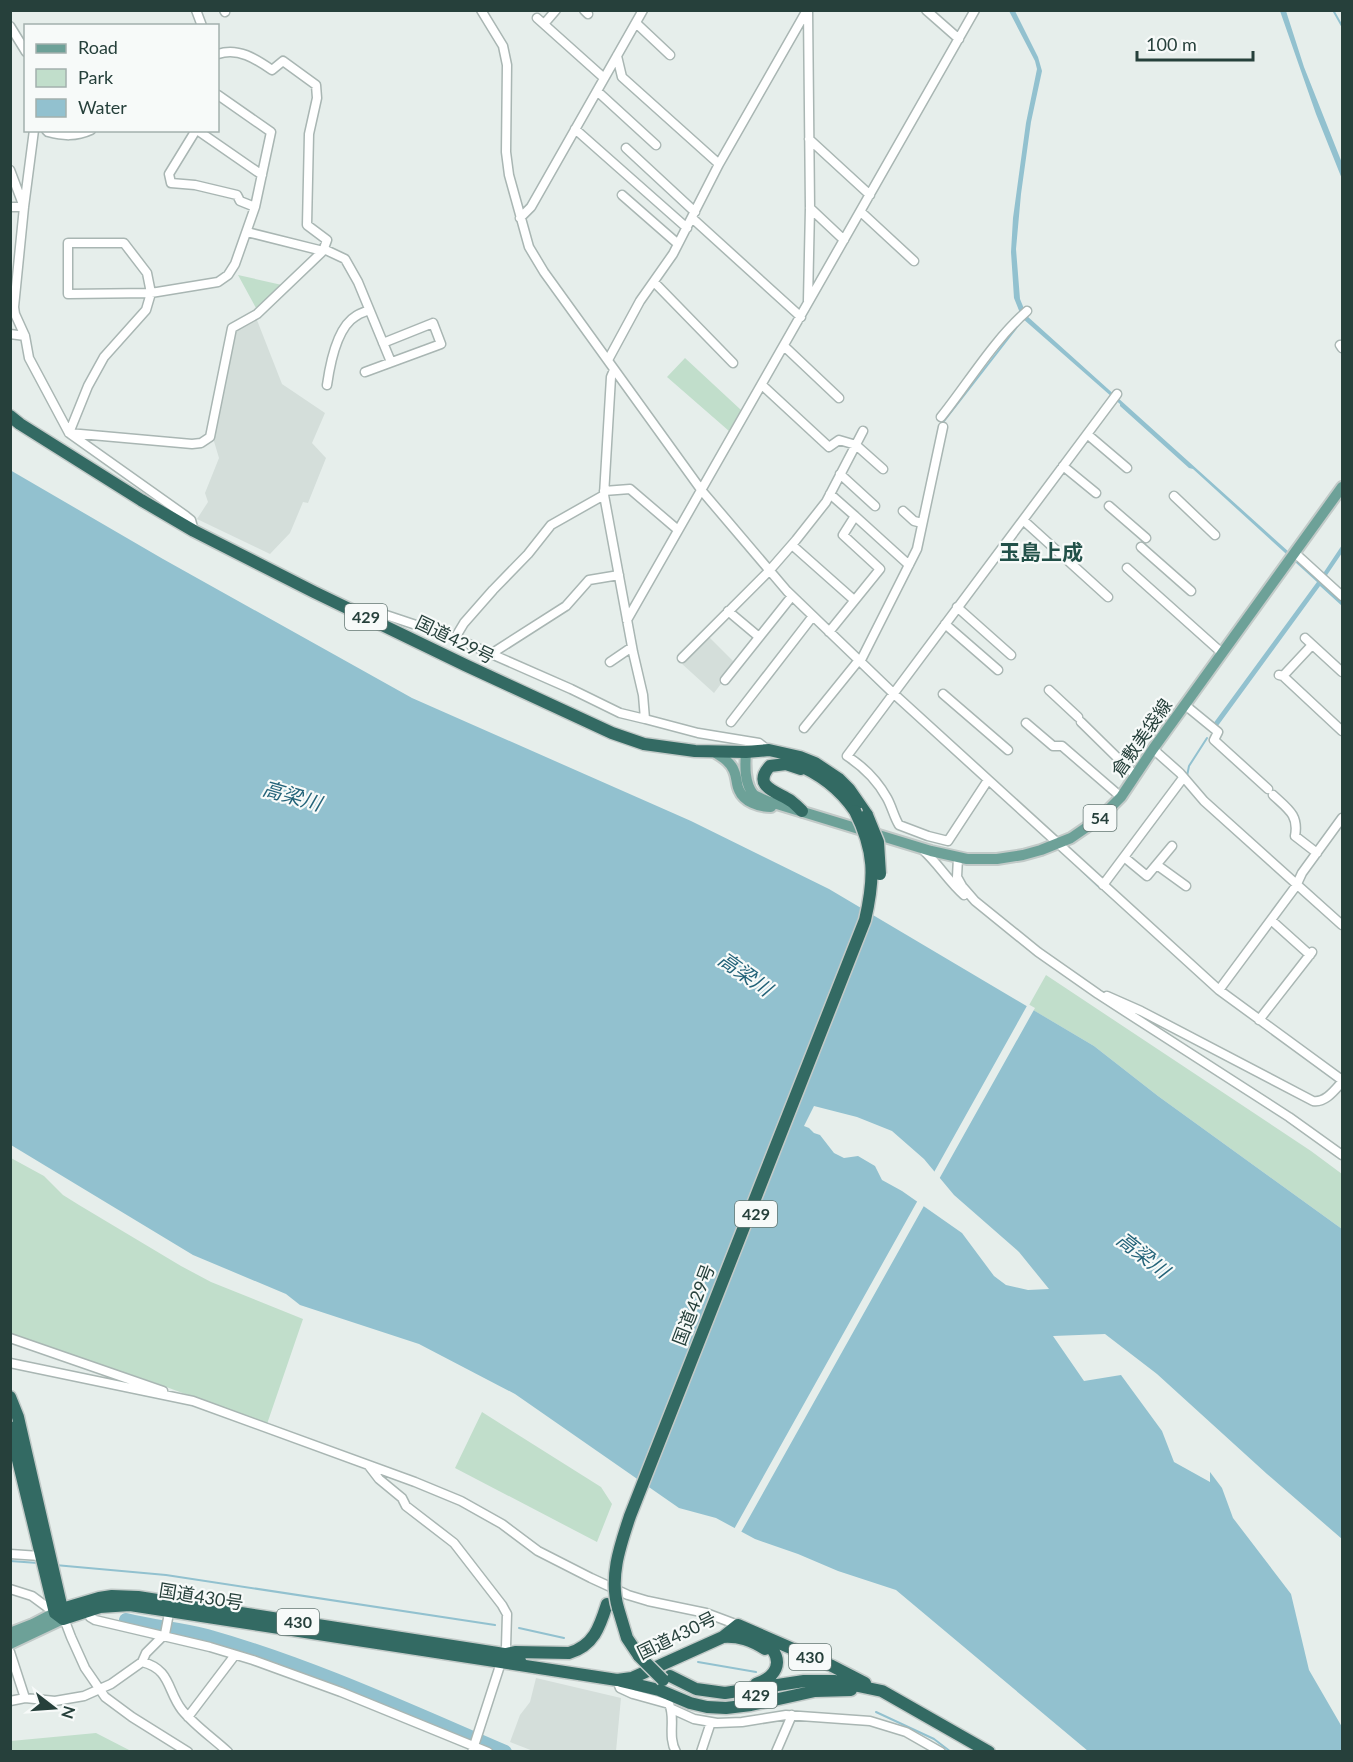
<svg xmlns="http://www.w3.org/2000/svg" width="1353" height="1762" font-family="Lato,'Noto Sans JP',sans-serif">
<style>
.built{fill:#d4deda}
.green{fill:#c1decb}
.water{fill:#92c1cf;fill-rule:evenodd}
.pier{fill:#e6eeeb}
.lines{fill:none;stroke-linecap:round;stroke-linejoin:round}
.stream{stroke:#92c1cf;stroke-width:2}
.river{stroke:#92c1cf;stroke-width:14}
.minor-casing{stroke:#a9b6b3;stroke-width:11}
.major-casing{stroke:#c2cac8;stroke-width:14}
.highway-casing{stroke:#c2cac8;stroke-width:15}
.minor{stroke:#fff;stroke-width:8}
.major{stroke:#6da198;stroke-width:10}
.highway{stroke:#336a63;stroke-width:12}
.highway-bridge-casing{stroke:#c2cac8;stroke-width:15;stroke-linecap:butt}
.highway-bridge{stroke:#336a63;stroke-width:12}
.labels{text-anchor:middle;stroke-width:4.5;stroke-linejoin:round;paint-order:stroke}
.shield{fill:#f7faf9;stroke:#657874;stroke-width:1.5}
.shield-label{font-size:16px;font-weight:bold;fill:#26403b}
.street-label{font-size:18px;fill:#26403b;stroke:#f7faf9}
.water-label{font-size:20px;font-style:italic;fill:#236379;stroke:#f7faf9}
.quarter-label{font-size:21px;font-weight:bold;fill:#225149;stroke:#f7faf9}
</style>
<rect width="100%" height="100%" fill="#e6eeeb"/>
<path class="built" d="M 255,315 L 282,384 L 325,413 L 312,443 L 326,458 L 308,503 L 303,502 L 290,533 L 270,554 L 197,519 L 208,502 L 205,493 L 219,458 L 213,438 L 236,328 Z
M 707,635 L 736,664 L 714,693 L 681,663 Z
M 536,1678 L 621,1698 L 616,1751 L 533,1751 L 510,1742 L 520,1715 L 530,1702 Z"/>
<path class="green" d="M 238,275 L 282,285 L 256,308 Z
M 685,358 L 741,410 L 729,431 L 667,377 Z
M 1046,975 L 1311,1151 L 1342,1174 L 1342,1229 L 1158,1096 L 1094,1046 L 1028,1007 Z
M 11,1158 L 44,1176 L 63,1195 L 79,1205 L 181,1266 L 211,1282 L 303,1319 L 267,1424 L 150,1381 L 11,1334 Z
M 482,1412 L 601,1487 L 612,1504 L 597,1542 L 455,1468 Z
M 96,1733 L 131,1751 L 11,1751 L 11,1741 Z"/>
<path class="water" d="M 1009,11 L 1015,11 L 1038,57 L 1042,71 L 1031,122 L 1021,194 L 1016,249 L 1020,299 L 1027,316 L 1299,561 L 1322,575 L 1342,545 L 1342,553 L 1323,581 L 1342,599 L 1342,606 L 1320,586 L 1217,727 L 1213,724 L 1317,582 L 1193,469 L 1189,468 L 1120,406 L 1120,404 L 1022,318 L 1014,298 L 1011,252 L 1013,218 L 1026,123 L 1037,69 L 1035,61 Z
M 1280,11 L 1286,11 L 1304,67 L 1342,163 L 1342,179 L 1316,114 Z
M 10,470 L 163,559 L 412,698 L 691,821 L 829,889 L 1094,1046 L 1158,1096 L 1342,1229 L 1342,1539 L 1267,1474 L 1157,1374 L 1105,1334 L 1053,1336 L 1084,1381 L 1121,1375 L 1162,1431 L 1174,1462 L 1210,1482 L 1210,1472 L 1222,1488 L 1233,1518 L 1291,1594 L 1309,1670 L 1342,1727 L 1342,1751 L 1088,1751 L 896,1590 L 838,1571 L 798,1554 L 755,1539 L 716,1518 L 679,1508 L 515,1394 L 419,1344 L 300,1305 L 286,1294 L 193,1255 L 11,1145 ZM 814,1106 L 857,1117 L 892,1131 L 924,1159 L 954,1195 L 1019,1252 L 1049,1289 L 1028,1290 L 1006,1285 L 994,1276 L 962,1233 L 902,1191 L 882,1180 L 875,1166 L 858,1156 L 844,1158 L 834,1153 L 820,1135 L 814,1133 L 809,1128 L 804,1126 Z"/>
<path class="pier" d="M 1028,1004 L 1035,1008 L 938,1181 L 933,1174 Z
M 918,1200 L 925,1204 L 740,1534 L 733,1531 Z"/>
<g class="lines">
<path class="stream" d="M 1333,10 L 1342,26
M 941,425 L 1020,323
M 859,666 L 889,695
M 940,741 L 954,754
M 1187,776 L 1189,766 L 1207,738
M 1081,870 L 1099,887
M 1300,882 L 1342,920
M 1115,900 L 1217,993
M 1304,1057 L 1338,1082
M 10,1561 L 38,1563
M 55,1565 L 166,1575 L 495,1625
M 519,1628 L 564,1638
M 698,1662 L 756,1672
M 876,1712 L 934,1739 L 951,1752"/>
<path class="river" d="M 126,1620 C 153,1627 181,1629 207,1636 C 310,1665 407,1710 505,1752"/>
<g class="minor-casing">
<path id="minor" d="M 196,10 L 202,26
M 224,10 L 225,12
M 481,10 L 503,46 L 507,65 L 506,152 L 509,175 L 529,247 L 544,272 L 702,491 L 787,591 L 893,693 L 1219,990 L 1342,1080
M 584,10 L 588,14
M 926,10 L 959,39
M 537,18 L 604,78
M 636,23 L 670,55
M 544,24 L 556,10
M 10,26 L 26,52
M 617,56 L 622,77 L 719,164
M 597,91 L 656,145
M 575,129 L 687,228
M 34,130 L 24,207 L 14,307 L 15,314 L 25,336 L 29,358 L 69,433 L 186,516 L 191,520 L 194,531
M 46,130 L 48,132 C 63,136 76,137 91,130
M 196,130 L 169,174 L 171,183 L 195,185 L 237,195 L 240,201 L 255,207
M 197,130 L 262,175
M 809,139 L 870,195
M 626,148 L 695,212
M 10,170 L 24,207 L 10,207
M 622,195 L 678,244
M 810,208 L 844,240
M 861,212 L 914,261
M 520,218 L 531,207 L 643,10
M 692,218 L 801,317
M 247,232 L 323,251 L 326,250 L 345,259 L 358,282 L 391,362
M 68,243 L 124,243 L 147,273 L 151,293 L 68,294 Z
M 654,282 L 733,363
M 808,301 L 810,208 L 808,10
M 10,334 L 25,336
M 1340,345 L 1342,348
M 784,346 L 839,398
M 608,360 L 640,301 L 673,254 L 719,164 L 807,10
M 614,370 L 611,377 L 604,495 L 633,652 L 643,695 L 645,719 L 698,733 L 759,743 L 768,750
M 365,372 L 441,344 L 433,323 L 383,343
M 327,385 C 330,364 337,327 356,316 C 360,313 365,312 369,310
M 762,385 L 829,447 L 839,440 L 856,445 L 883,469
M 941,417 C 969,382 993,341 1027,311
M 69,433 L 192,444 L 201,443 L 210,437 L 232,328 L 257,314 L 323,251 L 327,240 L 307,225 L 309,134 L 317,98 L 316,85 L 283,61 L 272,70 C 256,59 238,47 218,54
M 69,433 L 88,386 L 104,357 L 146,310 L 151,293 L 218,282 L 228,275 L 235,264 L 255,207 L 271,132 L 218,95
M 1087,434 L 1127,468
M 1063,466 L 1096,493
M 840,474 L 875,506
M 604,491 L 630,489 L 678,530
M 830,494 L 855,516
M 1174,496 L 1215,535
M 1109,506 L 1146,538
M 903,511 L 914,521 L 922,523
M 1023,520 L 1108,597
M 792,545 L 854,600
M 1141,547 L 1191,591
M 1296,554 L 1342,596
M 1127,568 L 1222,653
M 957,607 L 1011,655
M 728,611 L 759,637
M 358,613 L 366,611 L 377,612 L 455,638 L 571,689 L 620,713 L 645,719
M 627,620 L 975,10
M 945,624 L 998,670
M 829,632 L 880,569 L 843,535 L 855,516 L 909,565
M 455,638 L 464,623 L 493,590 L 528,554 L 551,525 L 604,495
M 1305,638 L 1342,672
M 491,654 L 566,606 L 589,580 L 619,575
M 682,658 L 769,571 L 796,540 L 826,502 L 863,431
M 610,662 L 632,647
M 860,662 L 917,549 L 943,427
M 1279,675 L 1283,676 L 1312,645
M 1283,676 L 1342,731
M 725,680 L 792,596
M 1049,690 L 1078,717
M 943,694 L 1008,750
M 1185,705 L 1218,732 L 1214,740 L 1268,789
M 731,722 L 813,616
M 1081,722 L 1136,776
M 1026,723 L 1053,746 L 1062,746 L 1121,797
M 804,728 L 859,660
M 1153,749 L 1180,773 L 1204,801 L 1342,925
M 988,780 L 948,841 L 928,836 L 899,825 C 894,817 892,807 887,798 C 877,780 864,767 847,756 L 1117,394
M 1273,795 C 1288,809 1299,815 1295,836 L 1317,853
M 922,849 C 938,863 948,881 964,895
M 1124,857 L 1147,876 L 1172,846
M 958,858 L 957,877 L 962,886 L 975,901 L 1038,952 L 1098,994 L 1289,1117 L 1342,1155
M 1157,865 L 1186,886
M 1103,885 L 1183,778
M 1271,920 L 1310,955
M 1219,990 L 1296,886 L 1302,873 L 1342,818
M 1107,996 L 1141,1011 L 1313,1101 C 1325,1103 1334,1091 1342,1082
M 1259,1020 L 1312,952
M 10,1338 L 163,1391
M 10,1363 L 193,1401 L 415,1482 L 461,1501 L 502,1524 L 538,1551 L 591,1578 L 628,1595 L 648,1601 L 706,1613 L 738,1625
M 369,1466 L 379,1479 L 402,1498 L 406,1506 L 454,1543 L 502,1605 L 507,1614 L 506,1647 L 472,1752
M 10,1554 L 40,1556
M 10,1589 L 32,1596 L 55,1613
M 88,1611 L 90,1617 L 95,1620 L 210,1647 L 253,1660 L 341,1692 L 488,1752
M 63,1616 L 71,1637 L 85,1668 L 105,1697 L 132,1717 L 188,1752
M 10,1652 L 25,1698
M 142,1662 L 146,1653 L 165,1634 L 170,1608
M 617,1680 L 620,1688 L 633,1694 L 669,1704 C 676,1718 667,1736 676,1752
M 10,1701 L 25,1698 L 55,1701 L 84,1696 L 111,1684 L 142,1662 C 171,1669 167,1691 182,1710 C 195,1726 213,1738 228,1752
M 672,1709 L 694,1719 L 717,1723 L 742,1722 L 786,1715 L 870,1721 L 906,1732 L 941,1752
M 188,1717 L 235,1655
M 701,1752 L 711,1722
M 776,1752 L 792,1715"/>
</g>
<g class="major-casing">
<path id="major" d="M 714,752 C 722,757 731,762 734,771 C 737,777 736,784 739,790 C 744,802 759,807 771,807
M 746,752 C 745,765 744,784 754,795 C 757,797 763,799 767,801 L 931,851 L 967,859 L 997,859 L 1023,855 L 1041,850 L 1071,838 L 1100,818 L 1121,797 L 1153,749 L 1342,487
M 10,1633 L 33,1624 L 62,1609
M 10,1644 L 63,1619"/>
</g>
<g class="highway-casing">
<path id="highway" d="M 10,416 L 20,424 L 141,500 L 194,531 L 314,592 L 465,665 L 612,733 L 644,744 L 695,751 L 746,752 L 769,750 L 800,757 L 815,763 L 839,779 L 849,789 L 867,815
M 794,763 C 820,774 839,788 855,811
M 801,769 L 786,764 L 770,766 C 751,787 778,792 791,801 C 795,804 799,808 802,811
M 10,1397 L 18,1417 L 62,1609 L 99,1598 L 112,1596 L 138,1597 L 504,1654 L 520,1661
M 10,1427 L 55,1613 L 63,1619 L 100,1607 L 130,1605 L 617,1680 L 632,1678 L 723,1637 L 738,1625
M 618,1608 L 627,1638 L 639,1656
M 738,1625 L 832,1666 L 865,1683
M 723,1637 C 739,1636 751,1640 765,1649
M 506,1654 L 515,1652 L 569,1653 C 594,1646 600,1626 607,1604
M 670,1676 L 696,1689 L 725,1693 L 804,1681 L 835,1681 L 858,1686 L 882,1691 L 989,1752
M 621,1681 L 659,1690 L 690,1703 L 707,1707 L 726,1708 L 751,1705 L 815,1691 L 851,1690
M 756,1684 C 784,1674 783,1652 759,1639"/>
</g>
<use href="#minor" class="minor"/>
<use href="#major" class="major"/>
<use href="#highway" class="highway"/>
<g class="highway-bridge-casing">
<path id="highway-bridge" d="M 867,815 L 878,842 L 880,874
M 618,1608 C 609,1577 620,1546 630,1516 L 865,920 C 875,877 875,851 855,811
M 639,1656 L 663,1680"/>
</g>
<use href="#highway-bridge" class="highway-bridge"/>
</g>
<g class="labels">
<g class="shield">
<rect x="345" y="604" width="42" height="26" rx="4.5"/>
<rect x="1083.5" y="805" width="33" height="26" rx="4.5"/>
<rect x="735" y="1201" width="42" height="26" rx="4.5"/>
<rect x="277" y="1609" width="42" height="26" rx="4.5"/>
<rect x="789" y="1644" width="42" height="26" rx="4.5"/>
<rect x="735" y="1682" width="42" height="26" rx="4.5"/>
</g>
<g class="shield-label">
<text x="366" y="623">429</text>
<text x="1100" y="824">54</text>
<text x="756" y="1220">429</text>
<text x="298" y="1628">430</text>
<text x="810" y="1663">430</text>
<text x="756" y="1701">429</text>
</g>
<g class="street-label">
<text transform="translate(455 640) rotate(26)" y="6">国道429号</text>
<text transform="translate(1142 738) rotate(-55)" y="6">倉敷美袋線</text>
<text transform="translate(694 1305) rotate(-69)" y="6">国道429号</text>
<text transform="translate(201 1597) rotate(9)" y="6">国道430号</text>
<text transform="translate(677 1636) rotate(-26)" y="6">国道430号</text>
</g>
<g class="water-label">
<text transform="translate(292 796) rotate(16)" y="7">高梁川</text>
<text transform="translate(745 974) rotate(35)" y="7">高梁川</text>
<text transform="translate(1143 1255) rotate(38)" y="7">高梁川</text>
</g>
<g class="quarter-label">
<text x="1041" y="560">玉島上成</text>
</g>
</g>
<rect width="1353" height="1762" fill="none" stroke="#26403b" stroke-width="24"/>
<rect x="24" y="24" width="195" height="108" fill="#f7faf9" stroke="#a3b0ad" stroke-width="1.5"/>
<rect x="36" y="44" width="30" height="9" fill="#6da198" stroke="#a3b0ad" stroke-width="1.5"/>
<text x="78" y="54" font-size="18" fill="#26403b">Road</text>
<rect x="36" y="69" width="30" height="18" fill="#c1decb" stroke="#a3b0ad" stroke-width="1.5"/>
<text x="78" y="84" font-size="18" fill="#26403b">Park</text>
<rect x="36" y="99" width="30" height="18" fill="#92c1cf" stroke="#a3b0ad" stroke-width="1.5"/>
<text x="78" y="114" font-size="18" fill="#26403b">Water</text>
<g transform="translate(54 1708) rotate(107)" stroke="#f7faf9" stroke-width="4.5" paint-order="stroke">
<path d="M0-4.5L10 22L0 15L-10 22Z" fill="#26403b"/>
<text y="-9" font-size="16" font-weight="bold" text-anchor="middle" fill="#26403b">N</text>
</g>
<path d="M1137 51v9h116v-9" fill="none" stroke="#26403b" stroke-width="3"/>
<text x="1146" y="51" font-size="18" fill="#26403b" stroke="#f7faf9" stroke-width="4.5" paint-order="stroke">100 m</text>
</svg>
